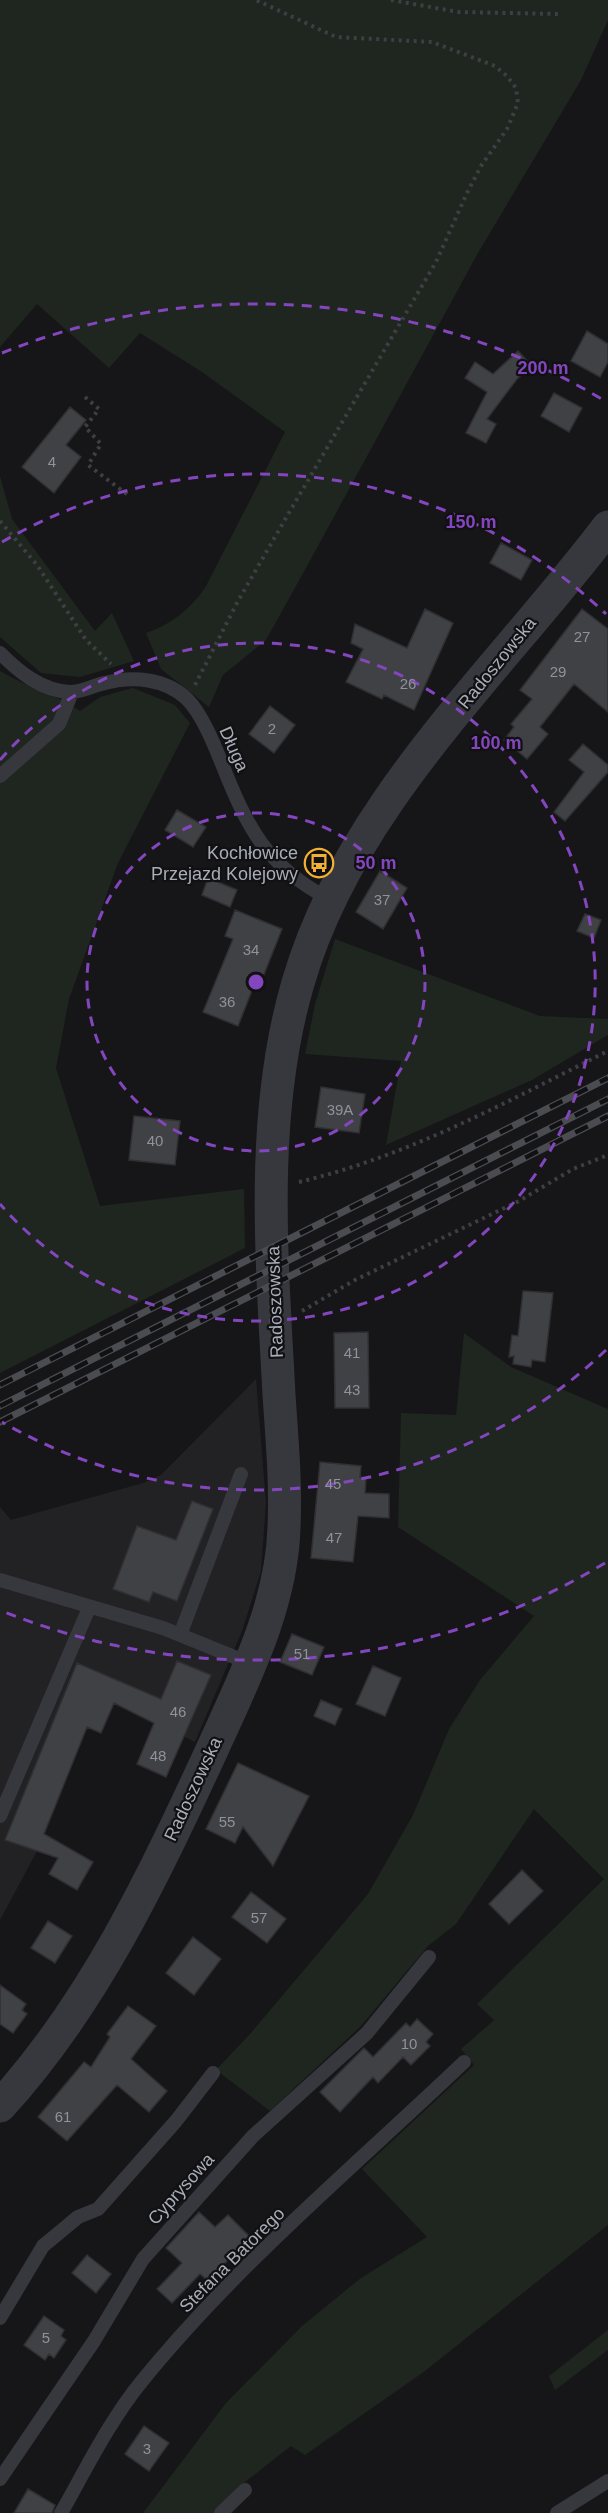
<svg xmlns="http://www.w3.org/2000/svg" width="608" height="2513" font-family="Arial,sans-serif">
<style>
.built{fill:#222225}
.green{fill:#1e261f}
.building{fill:#404145;stroke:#303034;stroke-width:1.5}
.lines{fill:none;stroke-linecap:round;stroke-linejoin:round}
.path{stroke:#3d3f44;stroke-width:4;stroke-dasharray:3 4.5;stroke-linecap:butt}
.service{stroke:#37383d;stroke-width:14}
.tertiary{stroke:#37383d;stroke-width:33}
.rail-casing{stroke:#4a4c52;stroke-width:7}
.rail{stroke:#111113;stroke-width:4.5;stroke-dasharray:14;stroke-linecap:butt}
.ring{fill:none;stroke:#8446be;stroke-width:3;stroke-dasharray:10 8}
.labels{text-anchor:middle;stroke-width:4.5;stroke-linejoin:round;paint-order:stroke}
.number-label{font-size:15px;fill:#8e929b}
.street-label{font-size:18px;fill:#a8adb8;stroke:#111113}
.poi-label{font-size:18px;fill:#a8adb8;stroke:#111113;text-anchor:end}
.centre{fill:#8446be;stroke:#111113;stroke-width:3}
.ring-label{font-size:18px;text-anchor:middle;font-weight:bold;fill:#8446be;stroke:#111113;stroke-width:4.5;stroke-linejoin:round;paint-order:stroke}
</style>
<rect width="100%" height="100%" fill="#161618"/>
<path class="built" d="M 256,1379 L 266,1503 L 261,1571 L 242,1631 L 195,1742 L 115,1703 L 101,1733 L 87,1728 L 37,1851 L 0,1920 L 0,1507 L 11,1520 L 143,1483 L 161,1475 Z"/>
<path class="green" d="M 0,0 L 608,0 L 608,20 L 581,80 L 478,253 L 312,557 L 266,640 L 223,675 L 209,707 L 161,669 L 146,633 C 172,624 189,610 205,588 L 285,432 L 202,372 L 140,333 L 109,368 L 37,304 L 0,347 Z
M 0,476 L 12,519 L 95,631 L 112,613 L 134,661 L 80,677 L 41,673 L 0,637 Z
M 0,671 C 26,687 55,693 80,711 L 100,697 L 133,688 L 175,705 L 190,723 L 118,863 L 69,999 L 56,1068 L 100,1206 L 244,1189 L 245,1248 L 0,1373 Z
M 335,939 L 540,1016 L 608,1019 L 608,1035 L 532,1080 L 386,1145 L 401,1061 L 305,1054 L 315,1004 Z
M 464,1333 L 511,1367 L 608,1409 L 608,2225 L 425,2371 L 305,2455 L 291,2446 L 240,2486 L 214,2513 L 143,2513 L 226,2403 L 302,2326 L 361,2278 L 427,2237 L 362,2169 L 474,2065 L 461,2049 L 494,2020 L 477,2004 L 604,1879 L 534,1809 L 456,1924 L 428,1946 L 361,2026 L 270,2111 L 216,2070 L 250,2034 L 368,1894 L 413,1815 L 449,1729 L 480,1680 L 534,1616 L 398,1527 L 401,1413 L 456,1415 Z
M 608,2330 L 608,2350 L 555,2390 L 549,2376 Z"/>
<path class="building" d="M 587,331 L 608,344 L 608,362 L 600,377 L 571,361 Z
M 518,351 L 532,366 L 517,379 L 487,419 L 496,424 L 486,443 L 466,433 L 487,392 L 465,378 L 475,362 L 493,374 Z
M 554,393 L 582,408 L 569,432 L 541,416 Z
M 70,407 L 86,420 L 66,445 L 81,457 L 54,493 L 22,467 Z
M 501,543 L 532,560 L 521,580 L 490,563 Z
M 425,609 L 453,623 L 414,710 L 384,695 L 382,699 L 346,682 L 363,649 L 351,643 L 355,624 L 407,648 Z
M 582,609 L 608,629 L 608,712 L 574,684 L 540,727 L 548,734 L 527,759 L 504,740 L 514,727 L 511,724 L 532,699 L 520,690 Z
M 270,706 L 295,725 L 274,753 L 249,734 Z
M 583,744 L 608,765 L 608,772 L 565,821 L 554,812 L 584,772 L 569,760 Z
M 177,810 L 206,827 L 193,847 L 165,830 Z
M 380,871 L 407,888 L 383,929 L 356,912 Z
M 208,878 L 237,890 L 230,907 L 202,895 Z
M 235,910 L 282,929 L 263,977 L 258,975 L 238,1026 L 203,1012 L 233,939 L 225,936 Z
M 585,914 L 601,920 L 594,938 L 577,931 Z
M 321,1087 L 365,1094 L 359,1133 L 315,1127 Z
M 134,1116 L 180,1121 L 175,1165 L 129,1160 Z
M 523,1291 L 553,1293 L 545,1362 L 532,1360 L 531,1367 L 513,1364 L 514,1356 L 509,1357 L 512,1335 L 518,1336 Z
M 368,1332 L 369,1408 L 335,1408 L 334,1333 Z
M 320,1462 L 361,1466 L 360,1477 L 366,1478 L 365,1493 L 389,1494 L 389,1518 L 358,1516 L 353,1562 L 311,1558 Z
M 192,1501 L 213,1509 L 177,1601 L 153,1592 L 149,1602 L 113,1589 L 137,1526 L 176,1540 Z
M 292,1634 L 324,1647 L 312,1675 L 280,1662 Z
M 177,1661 L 211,1675 L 166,1777 L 137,1764 L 154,1723 L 114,1703 L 101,1733 L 87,1727 L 44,1834 L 93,1862 L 77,1890 L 49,1874 L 58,1858 L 5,1840 L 77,1663 L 161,1699 Z
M 373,1666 L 401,1678 L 385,1716 L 356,1704 Z
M 321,1700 L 342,1709 L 335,1725 L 314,1716 Z
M 238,1763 L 309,1796 L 273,1866 L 243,1827 L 235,1843 L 206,1829 Z
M 522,1870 L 543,1891 L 509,1924 L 489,1904 Z
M 251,1892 L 286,1919 L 267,1943 L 232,1917 Z
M 48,1921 L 72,1936 L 55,1963 L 31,1948 Z
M 193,1937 L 221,1959 L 194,1995 L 166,1973 Z
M 0,1985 L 26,2004 L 22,2010 L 27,2014 L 13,2033 L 0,2024 Z
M 128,2006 L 156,2026 L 131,2059 L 167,2091 L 149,2112 L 117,2085 L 67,2141 L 38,2117 L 84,2062 L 91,2067 L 110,2037 L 107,2034 Z
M 417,2019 L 433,2034 L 426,2042 L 430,2046 L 411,2065 L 403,2057 L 378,2083 L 373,2077 L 340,2112 L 320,2092 L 364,2048 L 373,2057 L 406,2023 L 410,2027 Z
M 199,2212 L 215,2227 L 228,2215 L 250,2237 L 208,2281 L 200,2274 L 172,2303 L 157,2289 L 182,2263 L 166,2248 Z
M 87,2255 L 111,2274 L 96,2293 L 72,2273 Z
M 44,2316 L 64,2330 L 61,2336 L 66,2340 L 54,2358 L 49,2354 L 45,2360 L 24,2345 Z
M 144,2426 L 169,2443 L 149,2471 L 125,2454 Z
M 28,2489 L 55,2505 L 52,2513 L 14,2513 Z"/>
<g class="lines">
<path class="path" d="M 391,0 L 458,12 L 558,14
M 85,397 L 99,409 L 85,427 L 101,444 L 88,465 L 128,495
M 0,521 L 37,565 L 86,640 L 111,664
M 195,685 L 238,601 L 290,511 L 436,262 L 467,193 L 481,166 L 507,129 L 518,103 L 516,88 L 507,76 L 495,66 L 432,42 L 336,37 L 256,0
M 299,1182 C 409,1156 508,1101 608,1051
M 302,1311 L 355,1280 L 519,1201 L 573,1169 L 608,1155"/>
<path class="service" d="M 0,653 C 19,672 42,691 70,692 C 82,692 94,685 105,683 C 133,676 165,678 187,699 C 202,714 214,744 222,764 C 247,827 266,866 329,899
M 0,776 L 59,724 L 72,692
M 0,1580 L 163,1628 L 249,1663
M 180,1635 L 241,1474
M 0,1816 L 89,1608
M 0,2318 L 43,2246 L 78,2217 L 98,2209 L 176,2121 L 213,2073
M 0,2479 L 94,2341 L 143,2259 L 253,2136 L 367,2033 L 429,1957
M 61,2513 C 86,2469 110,2420 142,2381 C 237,2264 355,2166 464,2062
M 221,2513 L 245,2490
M 557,2513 L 608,2481"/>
<path class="tertiary" d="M 0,2106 C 94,2003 153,1877 211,1752 C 243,1681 282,1606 284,1527 C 286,1483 282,1439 279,1395 C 272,1259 259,1116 298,983 C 349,805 499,671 608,527"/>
<g class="rail-casing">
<path id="rail" d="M 0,1385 L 608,1078
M 0,1406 L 608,1099
M 0,1422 L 608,1116"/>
</g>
<use href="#rail" class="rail"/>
</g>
<g class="ring">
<circle cx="256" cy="982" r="169"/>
<path d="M0 760A339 339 0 1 1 0 1204"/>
<path d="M606 1350A508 508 0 0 1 2 1422M2 542A508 508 0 0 1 606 614"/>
<path d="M605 1563A678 678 0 0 1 2 1611M2 353A678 678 0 0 1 605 401"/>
</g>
<defs>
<g id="bus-ring" transform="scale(1.5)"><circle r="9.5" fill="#111113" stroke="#f2b134" stroke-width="1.5"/><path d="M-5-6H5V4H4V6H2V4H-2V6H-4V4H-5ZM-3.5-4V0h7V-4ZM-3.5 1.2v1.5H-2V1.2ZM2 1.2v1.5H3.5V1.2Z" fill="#f2b134"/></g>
</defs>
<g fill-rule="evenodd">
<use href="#bus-ring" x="319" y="863"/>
</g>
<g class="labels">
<g class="number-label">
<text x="52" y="467">4</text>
<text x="582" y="642">27</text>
<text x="558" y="677">29</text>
<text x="408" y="689">26</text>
<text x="272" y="734">2</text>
<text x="382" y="905">37</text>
<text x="251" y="955">34</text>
<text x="227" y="1007">36</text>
<text x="340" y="1115">39A</text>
<text x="155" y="1146">40</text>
<text x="352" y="1358">41</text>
<text x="352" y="1395">43</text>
<text x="333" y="1489">45</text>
<text x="334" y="1543">47</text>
<text x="302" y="1659">51</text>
<text x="178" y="1717">46</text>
<text x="158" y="1761">48</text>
<text x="227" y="1827">55</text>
<text x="259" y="1923">57</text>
<text x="409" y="2049">10</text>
<text x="63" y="2122">61</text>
<text x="46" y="2343">5</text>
<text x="147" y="2454">3</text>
</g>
<g class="street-label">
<text transform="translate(497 663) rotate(-51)" y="6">Radoszowska</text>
<text transform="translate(234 749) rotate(66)" y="6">Długa</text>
<text transform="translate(275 1302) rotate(-92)" y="6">Radoszowska</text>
<text transform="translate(193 1789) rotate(-65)" y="6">Radoszowska</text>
<text transform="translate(181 2189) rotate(-48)" y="6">Cyprysowa</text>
<text transform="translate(232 2260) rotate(-45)" y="6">Stefana Batorego</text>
</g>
<g class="poi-label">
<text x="298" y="859">Kochłowice<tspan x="298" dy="21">Przejazd Kolejowy</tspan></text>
</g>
</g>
<circle cx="256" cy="982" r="9" class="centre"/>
<g class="ring-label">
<text x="543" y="374">200 m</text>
<text x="471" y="528">150 m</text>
<text x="496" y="749">100 m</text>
<text x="376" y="869">50 m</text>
</g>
</svg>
